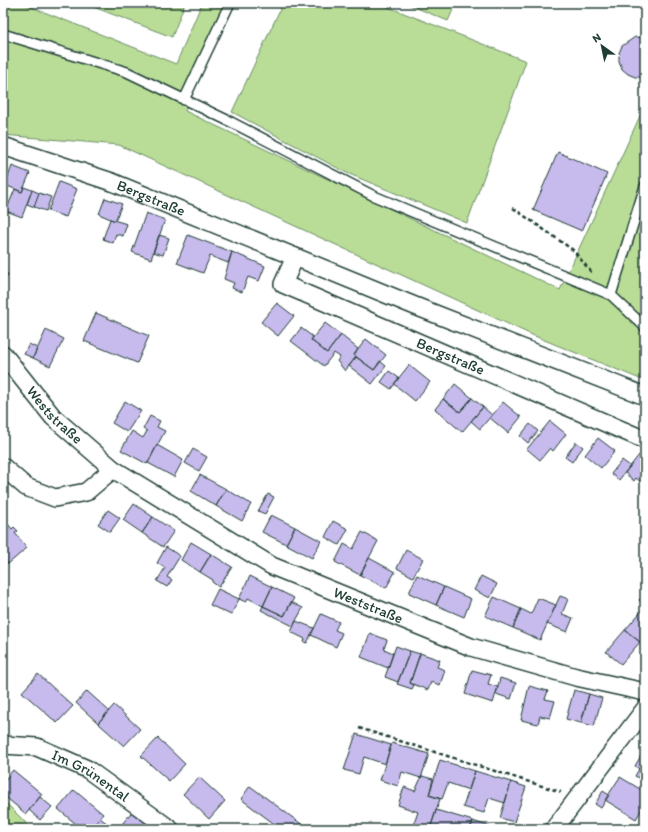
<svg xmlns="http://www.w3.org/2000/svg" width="648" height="832" font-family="Itim,sans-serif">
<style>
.green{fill:#b9dd97;stroke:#6c8d66}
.building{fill:#c7baec;stroke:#1f3d34}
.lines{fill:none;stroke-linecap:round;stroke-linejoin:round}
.service-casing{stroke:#1f3d34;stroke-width:12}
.minor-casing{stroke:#1f3d34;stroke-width:20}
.path{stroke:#1f3d34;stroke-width:2.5;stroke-dasharray:4 3;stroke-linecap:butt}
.service{stroke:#fff;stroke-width:9}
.minor{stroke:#fff;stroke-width:17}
.labels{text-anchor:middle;stroke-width:4;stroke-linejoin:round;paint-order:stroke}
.street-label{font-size:15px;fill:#1f3d34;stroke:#fff}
</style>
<rect width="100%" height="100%" fill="#fff"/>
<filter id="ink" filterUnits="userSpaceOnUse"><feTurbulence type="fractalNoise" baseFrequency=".025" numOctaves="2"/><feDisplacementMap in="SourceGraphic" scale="8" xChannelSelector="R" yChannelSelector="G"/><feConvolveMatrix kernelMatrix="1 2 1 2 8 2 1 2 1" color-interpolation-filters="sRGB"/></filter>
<g filter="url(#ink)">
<path class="green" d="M 3,3 L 21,3 L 176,64 L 202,3 L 226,3 L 185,111 L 560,290 L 645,105 L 645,269 L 641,282 L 645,286 L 645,381 L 532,335 L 119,145 L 3,135 Z
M 83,3 L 185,3 L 172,37 Z
M 283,3 L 378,3 L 526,61 L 467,223 L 347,173 L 232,112 Z
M 405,3 L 456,3 L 448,21 Z
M 3,800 L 32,829 L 3,829 Z"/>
<path class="building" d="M 635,37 L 645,38 L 645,76 L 643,77 L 635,77 L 628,74 L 622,69 L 619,61 L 619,53 L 622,46 Z
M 558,152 L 607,174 L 582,231 L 533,210 Z
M 12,166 L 30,173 L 22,192 L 5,185 Z
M 59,182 L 77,189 L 66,217 L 48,211 Z
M 24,187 L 32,190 L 22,217 L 6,211 L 15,189 L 22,192 Z
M 32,190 L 39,193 L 34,207 L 27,204 Z
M 39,193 L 51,197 L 46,211 L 34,207 Z
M 105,198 L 122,204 L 115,221 L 99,214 Z
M 146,213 L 165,220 L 151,259 L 132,252 Z
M 110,219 L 127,224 L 123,236 L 116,234 L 113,243 L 103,239 Z
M 159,235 L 169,238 L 163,255 L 153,252 Z
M 188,235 L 232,252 L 228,263 L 210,256 L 203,273 L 177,263 Z
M 232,252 L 265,266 L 259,281 L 248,277 L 242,292 L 232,288 L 234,283 L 224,279 Z
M 3,272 L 8,274 L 3,286 Z
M 277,303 L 294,316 L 278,336 L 261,322 Z
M 96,313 L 149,336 L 137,363 L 84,341 Z
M 325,323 L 341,335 L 327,353 L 311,340 Z
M 301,328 L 313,337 L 311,340 L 327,353 L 341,335 L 358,349 L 354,355 L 356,357 L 345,371 L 337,361 L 340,357 L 334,353 L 324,366 L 291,341 Z
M 46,330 L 64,339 L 50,366 L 33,358 Z
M 366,339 L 386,355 L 374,370 L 354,355 Z
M 29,344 L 37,348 L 33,358 L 24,354 Z
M 356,357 L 374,370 L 380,361 L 386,366 L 372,384 L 349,366 Z
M 409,365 L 430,382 L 415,401 L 394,384 Z
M 389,371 L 399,378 L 391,389 L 381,382 Z
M 455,384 L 472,398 L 460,412 L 443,399 Z
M 472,398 L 483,407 L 462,432 L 435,409 L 443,399 L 460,412 Z
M 125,401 L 141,411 L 127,432 L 112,423 Z
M 503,402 L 521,417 L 508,433 L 490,418 Z
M 483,407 L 492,415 L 480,429 L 471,421 Z
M 150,416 L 160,421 L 157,427 L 165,431 L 147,464 L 121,450 L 132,431 L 143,438 L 147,431 L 143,429 Z
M 550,421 L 566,434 L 553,451 L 550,448 L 540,460 L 527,449 Z
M 530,424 L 538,431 L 528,443 L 520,436 Z
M 598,438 L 615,451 L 601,468 L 585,455 Z
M 576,442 L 583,447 L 572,462 L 565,457 Z
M 157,445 L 183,460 L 174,477 L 148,463 Z
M 193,449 L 207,457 L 199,471 L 185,463 Z
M 639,455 L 645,460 L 645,485 L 636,478 L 634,481 L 625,473 Z
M 622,460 L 630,466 L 619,480 L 611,474 Z
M 200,475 L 226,489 L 216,506 L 191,491 Z
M 226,489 L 251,504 L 242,521 L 216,506 Z
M 268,494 L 274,497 L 265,514 L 258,511 Z
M 134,504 L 153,517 L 142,533 L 123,520 Z
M 108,510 L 120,518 L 110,532 L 98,524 Z
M 271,515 L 295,527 L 286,544 L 262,532 Z
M 153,517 L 174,531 L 163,547 L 142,533 Z
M 3,518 L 12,529 L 14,527 L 18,531 L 15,533 L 27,548 L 8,564 L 3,557 Z
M 333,521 L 348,529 L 339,545 L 325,537 Z
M 295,527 L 321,541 L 312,558 L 286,544 Z
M 362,532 L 378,541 L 360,575 L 335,562 L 344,544 L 353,549 Z
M 191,542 L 211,554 L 200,572 L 181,560 Z
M 166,547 L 180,556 L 167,577 L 172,580 L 167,587 L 157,581 L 165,568 L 157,563 Z
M 406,550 L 423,559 L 413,577 L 397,568 Z
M 211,554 L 232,567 L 219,587 L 212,582 L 213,580 L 200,572 Z
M 369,558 L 395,572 L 386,588 L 360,575 Z
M 417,575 L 444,587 L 436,605 L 409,593 Z
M 250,576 L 272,587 L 263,606 L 248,598 L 246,602 L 239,599 Z
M 481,576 L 497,584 L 490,598 L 474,590 Z
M 272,587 L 294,598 L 284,616 L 263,606 Z
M 444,587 L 471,599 L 464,617 L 436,605 Z
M 218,589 L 239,599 L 231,615 L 210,605 Z
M 645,594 L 645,605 L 639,600 Z
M 560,596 L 568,599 L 562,614 L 573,618 L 567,632 L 547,624 Z
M 494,597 L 521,609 L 513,628 L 485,616 Z
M 538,598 L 556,605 L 540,640 L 513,628 L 521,609 L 531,614 Z
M 291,602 L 303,608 L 293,626 L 261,610 L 263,606 L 284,616 Z
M 645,607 L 645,636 L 640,642 L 625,630 Z
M 321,614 L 339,622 L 335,630 L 342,633 L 336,647 L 311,635 Z
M 296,621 L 314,628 L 307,643 L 304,642 L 305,639 L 291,632 Z
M 625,630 L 640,642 L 621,664 L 606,652 Z
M 370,633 L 387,640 L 384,649 L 393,653 L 388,668 L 361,657 Z
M 396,646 L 410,651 L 398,682 L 385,677 Z
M 410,651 L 420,654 L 410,683 L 414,685 L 412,689 L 397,684 Z
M 420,653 L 440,660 L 437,667 L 445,670 L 440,685 L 431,682 L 428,690 L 410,683 Z
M 472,670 L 491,675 L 488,684 L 498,687 L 493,703 L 465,694 Z
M 38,674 L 73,706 L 57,723 L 22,692 Z
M 500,678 L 516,683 L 511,699 L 496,694 Z
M 529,686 L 548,691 L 545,699 L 555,701 L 550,718 L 540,716 L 538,724 L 521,720 Z
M 574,690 L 589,694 L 581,723 L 566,719 Z
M 87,691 L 109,711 L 98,723 L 76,703 Z
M 589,694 L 602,698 L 594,726 L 581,723 Z
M 114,705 L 140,729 L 124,746 L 98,723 Z
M 356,734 L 391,745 L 385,764 L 364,757 L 359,774 L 344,770 Z
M 158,738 L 185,764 L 169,781 L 141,756 Z
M 392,743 L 429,754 L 421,778 L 402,772 L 398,786 L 380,780 Z
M 645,749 L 645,773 L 635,766 Z
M 440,760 L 475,771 L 469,790 L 448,783 L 442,799 L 429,795 Z
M 639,769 L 645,773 L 645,782 L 635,776 Z
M 13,770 L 42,794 L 26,814 L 3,795 L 3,782 Z
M 475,771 L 511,782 L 505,803 L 489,798 L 484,813 L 463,807 Z
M 422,776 L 433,779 L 429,795 L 440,799 L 430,829 L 412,829 L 418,812 L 398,805 L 404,787 L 415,791 Z
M 199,777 L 225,801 L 209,819 L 183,794 Z
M 620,777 L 645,792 L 645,804 L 636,819 L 605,800 Z
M 511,782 L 526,787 L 514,822 L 500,818 Z
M 250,786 L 308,829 L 281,829 L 241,799 Z
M 74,790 L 103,814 L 91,829 L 82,829 L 58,809 Z
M 603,791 L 609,795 L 601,808 L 595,804 Z
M 40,797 L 52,807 L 40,820 L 29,810 Z
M 134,809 L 159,829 L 120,829 L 119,828 Z
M 436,810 L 473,821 L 470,829 L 430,829 Z
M 100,818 L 112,827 L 111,829 L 91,829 Z
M 473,821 L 496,829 L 470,829 Z"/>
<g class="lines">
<g class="service-casing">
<path id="service" d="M 3,34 L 127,72 L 231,122 L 374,196 L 611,295 L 645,327
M 184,100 L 230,3
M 611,295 L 645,186"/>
</g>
<g class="minor-casing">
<g id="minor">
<path id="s1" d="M 3,146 L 112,182 L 415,306 L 645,396"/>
<path id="s2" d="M 295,257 L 283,284 L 645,440"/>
<path id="s3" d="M 3,354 L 53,417 L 113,469 L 272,566 L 471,647 L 576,677 L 645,692"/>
<path d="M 3,467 L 26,487 L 55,498 L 86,492 L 113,469"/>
<path id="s4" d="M 3,745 L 37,747 L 87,769 L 170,829"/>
<path d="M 554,829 L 645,709"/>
</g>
</g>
<path class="path" d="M 513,208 L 573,250 L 592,273
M 359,728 L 561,792"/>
<use href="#service" class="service"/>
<use href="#minor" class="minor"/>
</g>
</g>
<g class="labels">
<g class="street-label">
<text dy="5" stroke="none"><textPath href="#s1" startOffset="157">Bergstraße</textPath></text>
<text dy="5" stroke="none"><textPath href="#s2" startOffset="212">Bergstraße</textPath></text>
<text dy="5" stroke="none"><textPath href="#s3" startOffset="80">Weststraße</textPath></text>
<text dy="5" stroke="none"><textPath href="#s3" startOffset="450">Weststraße</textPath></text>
<text dy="5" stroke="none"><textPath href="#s4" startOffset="95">Im Grünental</textPath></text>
</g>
</g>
<rect width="648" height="832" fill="none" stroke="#fff" stroke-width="16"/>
<rect x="8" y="8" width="632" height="816" fill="none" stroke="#1f3d34" stroke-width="1.5" filter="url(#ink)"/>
<g transform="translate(602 46) rotate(327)" stroke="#ffffff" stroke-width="3" paint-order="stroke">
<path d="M0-3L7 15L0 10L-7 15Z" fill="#1f3d34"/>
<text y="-6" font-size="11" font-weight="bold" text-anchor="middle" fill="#1f3d34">N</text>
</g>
</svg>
